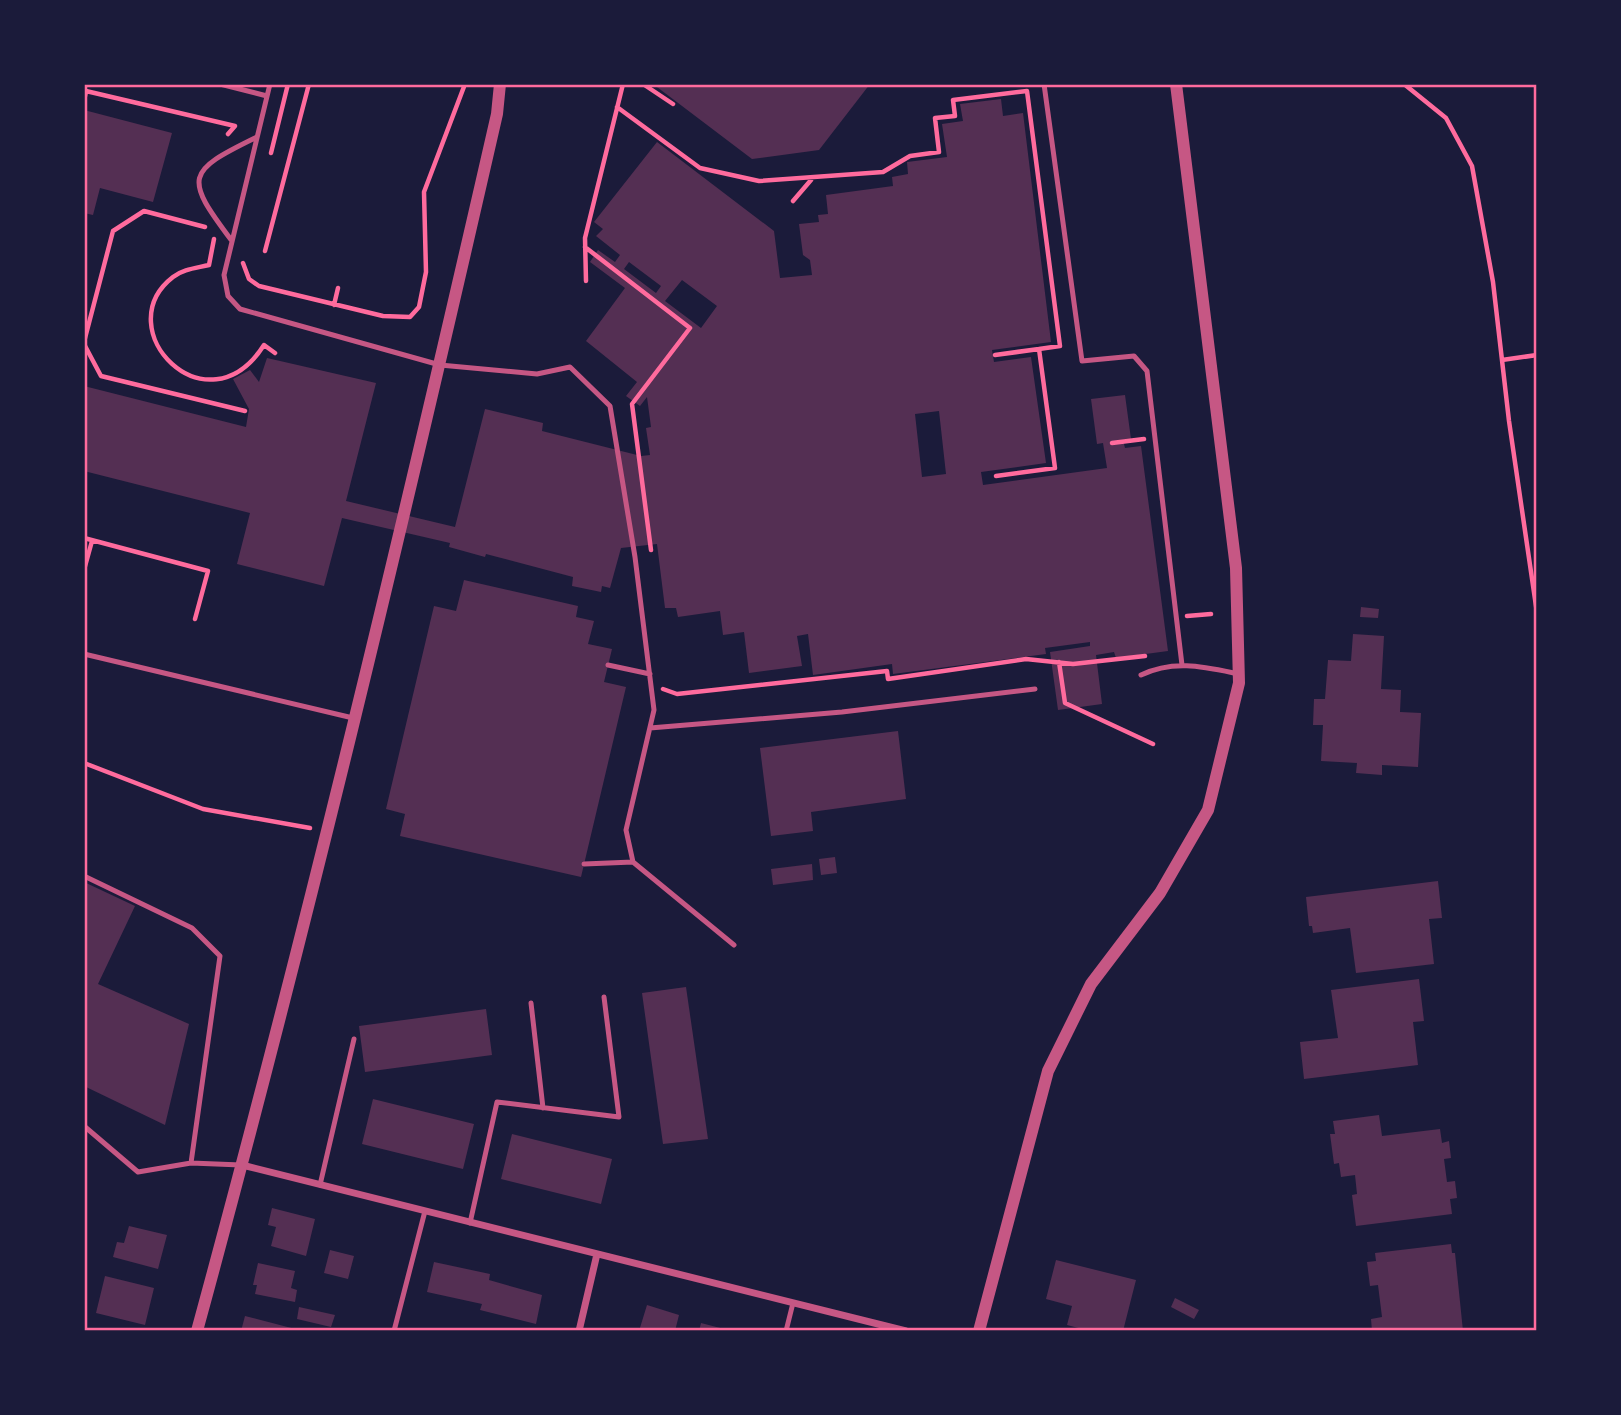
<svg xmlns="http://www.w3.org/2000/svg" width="1621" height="1415" font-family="'Exo 2',sans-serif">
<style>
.building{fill:#542f53;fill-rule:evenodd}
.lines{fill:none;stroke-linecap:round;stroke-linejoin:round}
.path{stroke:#ff6b9d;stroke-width:4.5}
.service{stroke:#c65784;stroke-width:5}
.minor{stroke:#c65784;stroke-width:7}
.tertiary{stroke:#c65784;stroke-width:12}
.neatline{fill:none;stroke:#ff6b9d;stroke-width:2.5}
</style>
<rect width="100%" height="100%" fill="#1b1b3a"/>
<path class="building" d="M 653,84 L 870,84 L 819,150 L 752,159 Z
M 1001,99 L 1003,116 L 1023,113 L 1051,342 L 992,350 L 994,362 L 1031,357 L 1046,463 L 981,472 L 983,485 L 1107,468 L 1103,443 L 1097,444 L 1091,399 L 1125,395 L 1131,439 L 1123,440 L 1125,448 L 1141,446 L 1168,651 L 1116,658 L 1114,652 L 1096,655 L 1102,704 L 1058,710 L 1050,652 L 1090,646 L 1090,642 L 1045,648 L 1046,654 L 893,674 L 892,664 L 813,675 L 808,634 L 797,636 L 802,666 L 749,673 L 744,632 L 723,635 L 720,611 L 678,617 L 676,608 L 665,608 L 657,544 L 621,548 L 610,588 L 602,586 L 601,592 L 572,586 L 573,577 L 486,554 L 485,557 L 449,547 L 450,543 L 342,518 L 324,586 L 237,564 L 250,513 L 84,471 L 84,386 L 246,427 L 249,409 L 233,379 L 250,370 L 259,382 L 267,358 L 376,383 L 346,501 L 455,527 L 485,409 L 543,423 L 542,431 L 641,456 L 650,455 L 646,428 L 651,427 L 647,397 L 640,406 L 626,396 L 637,382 L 586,341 L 625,288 L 590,262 L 598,250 L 615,262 L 620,255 L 596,236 L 603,229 L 594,222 L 657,142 L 774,231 L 780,278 L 812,275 L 810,260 L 803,255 L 799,224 L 819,222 L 818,215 L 828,214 L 826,195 L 893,186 L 892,177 L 908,174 L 907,162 L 947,157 L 942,124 L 963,121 L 960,104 ZM 629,262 L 661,286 L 656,293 L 624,269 ZM 682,280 L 717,306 L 701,328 L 665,301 ZM 939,411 L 946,474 L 922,477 L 915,414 Z
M 84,110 L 172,133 L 153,202 L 100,188 L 93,215 L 84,213 Z
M 464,580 L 578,606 L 576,617 L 594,621 L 588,644 L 612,649 L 604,682 L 626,687 L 581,877 L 400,836 L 405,814 L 386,809 L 434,606 L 456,611 Z
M 1361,607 L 1379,609 L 1378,618 L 1360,617 Z
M 1353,634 L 1384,636 L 1381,689 L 1401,690 L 1400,712 L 1421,713 L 1418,767 L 1382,765 L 1382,775 L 1356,773 L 1357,763 L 1321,761 L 1323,725 L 1313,725 L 1314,699 L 1325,699 L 1328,660 L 1351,661 Z
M 898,731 L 906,799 L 811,812 L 813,831 L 771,836 L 760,748 Z
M 835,857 L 837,873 L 821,875 L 819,859 Z
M 812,864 L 813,880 L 773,885 L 771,869 Z
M 1438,881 L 1442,918 L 1429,919 L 1434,964 L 1356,973 L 1350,928 L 1313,933 L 1312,926 L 1309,926 L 1306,897 Z
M 84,882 L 135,906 L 98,984 L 189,1024 L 165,1125 L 84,1086 Z
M 1419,979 L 1424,1021 L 1413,1022 L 1418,1065 L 1304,1079 L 1300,1042 L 1338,1038 L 1331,990 Z
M 686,987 L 708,1139 L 663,1144 L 642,993 Z
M 486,1009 L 492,1055 L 365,1072 L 359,1026 Z
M 373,1099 L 474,1124 L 463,1169 L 362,1144 Z
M 1379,1115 L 1382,1136 L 1440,1129 L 1442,1143 L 1449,1141 L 1451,1158 L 1444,1159 L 1447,1182 L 1455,1181 L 1457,1198 L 1450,1199 L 1452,1214 L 1356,1226 L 1352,1195 L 1357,1194 L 1355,1175 L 1341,1177 L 1339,1163 L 1334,1164 L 1330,1134 L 1335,1134 L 1333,1121 Z
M 512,1134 L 612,1159 L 601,1204 L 501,1179 Z
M 272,1208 L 315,1219 L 306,1256 L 271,1246 L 276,1227 L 268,1225 Z
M 129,1226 L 167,1235 L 158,1269 L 113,1257 L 117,1242 L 124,1243 Z
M 1451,1244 L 1452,1253 L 1455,1253 L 1463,1331 L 1372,1331 L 1371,1319 L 1382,1317 L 1378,1285 L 1370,1286 L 1367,1262 L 1376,1261 L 1375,1253 Z
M 330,1250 L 354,1256 L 348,1279 L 324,1273 Z
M 1056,1260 L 1136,1280 L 1123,1331 L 1090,1331 L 1067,1325 L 1072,1306 L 1046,1299 Z
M 434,1262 L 490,1274 L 489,1280 L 542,1295 L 536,1324 L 480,1310 L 482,1304 L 427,1292 Z
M 258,1263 L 295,1271 L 291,1288 L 297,1290 L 295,1302 L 255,1294 L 257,1285 L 253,1285 Z
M 105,1276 L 154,1288 L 145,1325 L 96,1313 Z
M 1175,1298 L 1199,1310 L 1194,1319 L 1171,1307 Z
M 647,1305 L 679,1315 L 675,1331 L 639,1331 Z
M 299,1307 L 335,1315 L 331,1327 L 297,1319 Z
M 245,1316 L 299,1330 L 299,1331 L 241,1331 Z
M 701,1323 L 728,1330 L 728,1331 L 699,1331 Z"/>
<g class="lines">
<path class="path" d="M 643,84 L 673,104
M 1404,84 L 1446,118 L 1472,166 L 1493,282 L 1509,421 L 1537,613
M 84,101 L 86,91 L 235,126 L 228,134
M 617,107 L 700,168 L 759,181 L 883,172 L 910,156 L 939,152 L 935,118 L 955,116 L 953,100 L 1027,91 L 1060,346 L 1039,349 L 1055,468 L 996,476
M 271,153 L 288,84
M 793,201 L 811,180
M 214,239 L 209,265 C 197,268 183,269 173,277 C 106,329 207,434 264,345 L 275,353
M 585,247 L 690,328 L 632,404 L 651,550
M 265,251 L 309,84
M 243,263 L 249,279 L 259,286 L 383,316 L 410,317 L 419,307 L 426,272 L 424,192 L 465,84
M 586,281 L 585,238 L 623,84
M 334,305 L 338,288
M 84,342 L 113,231 L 144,211 L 205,227
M 84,344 L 101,376 L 245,411
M 995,355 L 1039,349
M 1502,360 L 1537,355
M 1112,443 L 1144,439
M 84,538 L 208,571 L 195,619
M 84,570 L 92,541
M 1187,616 L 1211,614
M 1059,662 L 1065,703 L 1153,744
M 663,689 L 677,694 L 887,671 L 888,679 L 1026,659 L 1073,664 L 1145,656
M 84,763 L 203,809 L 310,828"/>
<path class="service" d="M 220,84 L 267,96
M 270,84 L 224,275 L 228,296 L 240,309 L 440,365 L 537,374 L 570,367 L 610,406 L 635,557 L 654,710 L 626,830 L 633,862 L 734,945
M 1044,84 L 1082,361 L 1134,356 L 1147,371 L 1182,665
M 232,241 C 184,177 185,172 257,137
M 84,654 L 353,718
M 608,665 L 650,674
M 1141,675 C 1174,659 1205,667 1239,674
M 650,728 L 842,712 L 1035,689
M 584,864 L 633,862
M 84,876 L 192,928 L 220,956 L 191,1163
M 531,1003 L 543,1108
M 84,1126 L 138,1172 L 191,1163 L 241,1165
M 320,1185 L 354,1039
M 470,1223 L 497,1102 L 619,1117 L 604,997
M 394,1331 L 425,1211
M 786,1331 L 793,1303"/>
<path class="minor" d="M 242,1165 L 906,1331
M 579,1331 L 597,1254"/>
<path class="tertiary" d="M 197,1331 C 307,928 404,521 497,114 L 500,84
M 979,1331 L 1048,1071 L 1091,984 L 1160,893 L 1208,810 L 1239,683 L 1236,568 L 1176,84"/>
</g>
<rect width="1621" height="1415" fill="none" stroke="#1b1b3a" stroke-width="172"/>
<rect x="86" y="86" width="1449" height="1243" class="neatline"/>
</svg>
